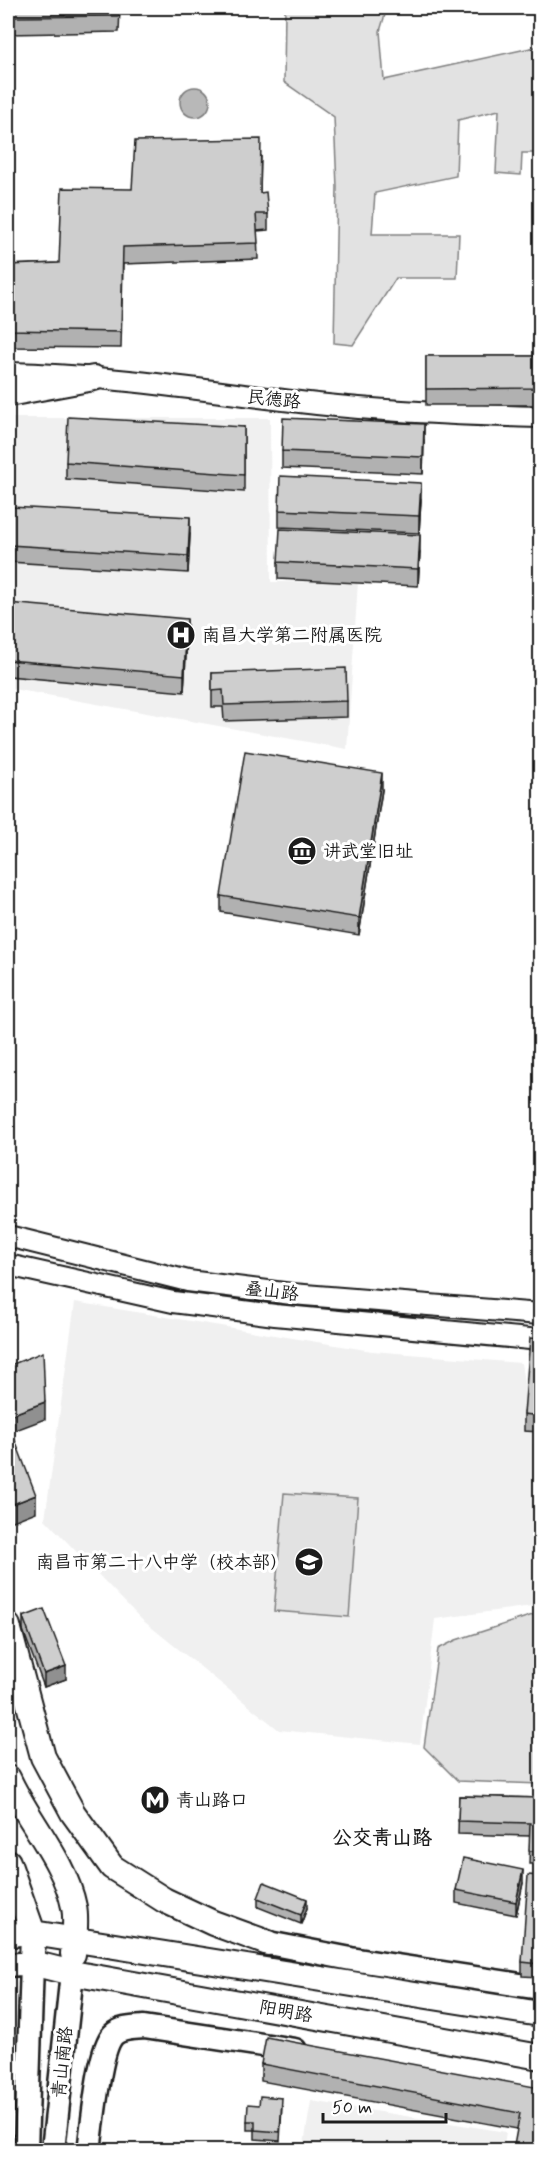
<svg xmlns="http://www.w3.org/2000/svg" width="548" height="2158" font-family="Mynerve,'LXGW WenKai TC',sans-serif">
<style>
.built{fill:#f0f0f0}
.green{fill:#e2e2e2;stroke:#7f7f7f;stroke-width:1.5}
.water{fill:#b8b8b8;stroke:#7a7a7a;stroke-width:1.5}
.lines{fill:none;stroke-linecap:round;stroke-linejoin:round}
.secondary-casing{stroke:#1c1c1c;stroke-width:24}
.primary-casing{stroke:#1c1c1c;stroke-width:27}
.trunk-casing{stroke:#1c1c1c;stroke-width:28}
.secondary{stroke:#fff;stroke-width:20}
.primary{stroke:#fff;stroke-width:22}
.trunk{stroke:#fff;stroke-width:24}
.wall{fill:#b1b1b1;stroke:#1c1c1c;stroke-width:1.5}
.shaded-wall{fill:#909090;stroke:#1c1c1c;stroke-width:1.5}
.building{fill:#cecece;stroke:#1c1c1c;stroke-width:1.5}
.labels{text-anchor:middle;stroke-width:6;stroke-linejoin:round;paint-order:stroke}
.street-label{font-size:18px;fill:#1c1c1c;stroke:#fff}
.poi-label{font-size:18px;fill:#1c1c1c;stroke:#fff;text-anchor:start}
.neighbourhood-label{font-size:20px;font-weight:bold;fill:#1c1c1c;stroke:#fff}
</style>
<rect width="100%" height="100%" fill="#fff"/>
<filter id="ink" filterUnits="userSpaceOnUse"><feTurbulence type="fractalNoise" baseFrequency=".0167" numOctaves="2"/><feDisplacementMap in="SourceGraphic" scale="12" xChannelSelector="R" yChannelSelector="G"/><feConvolveMatrix kernelMatrix="1 2 1 2 8 2 1 2 1" color-interpolation-filters="sRGB"/></filter>
<g filter="url(#ink)">
<path class="built" d="M 8,418 L 270,418 L 271,582 L 358,582 L 347,749 L 8,688 Z
M 75,1302 L 372,1351 L 521,1363 L 534,1447 L 532,1606 L 435,1619 L 420,1744 L 279,1730 L 141,1619 L 45,1519 Z
M 311,2101 L 506,2132 L 503,2150 L 344,2150 L 304,2144 Z"/>
<path class="green" d="M 285,8 L 387,8 L 380,31 L 384,80 L 540,46 L 540,153 L 522,153 L 521,175 L 496,173 L 499,110 L 458,120 L 456,176 L 375,193 L 372,234 L 459,234 L 457,278 L 396,278 L 353,345 L 334,343 L 337,187 L 334,117 L 284,82 Z
M 284,1493 L 358,1498 L 349,1617 L 274,1611 Z
M 540,1597 L 540,1784 L 458,1781 L 424,1747 L 438,1649 L 456,1640 L 539,1613 Z"/>
<path class="water" d="M180 102a15 15 0 1 1 30 0a15 15 0 1 1-30 0Z"/>
<g class="lines">
<g class="secondary-casing">
<path id="secondary" d="M 8,373 C 111,375 214,392 317,404 C 391,412 466,415 540,417
M 8,1236 L 188,1281 L 292,1294 L 540,1314
M 8,1265 L 173,1302 L 275,1315 L 540,1340"/>
</g>
<g class="primary-casing">
<path id="primary" d="M 8,1935 L 33,1933
M 268,1943 L 351,1959 L 540,1988
M 8,1965 L 32,1963 L 26,2150
M 53,2150 L 72,1973
M 89,2150 C 93,2126 98,2051 113,2035 C 121,2027 134,2028 144,2027 L 295,2050"/>
</g>
<g class="trunk-casing">
<path id="trunk" d="M 8,394 L 94,378
M 8,1626 L 43,1757 L 73,1813 L 112,1867 L 164,1900 L 213,1923 L 268,1943
M 8,1778 C 27,1820 65,1861 74,1907 C 77,1921 74,1939 73,1954
M 8,1862 L 33,1933 L 32,1963 L 72,1973 L 540,2057
M 33,1933 L 540,2014"/>
</g>
<use href="#secondary" class="secondary"/>
<use href="#primary" class="primary"/>
<use href="#trunk" class="trunk"/>
</g>
<path class="wall" d="M 8,8 L 120,8 L 119,32 L 8,34 Z
M 261,156 L 260,193 L 268,214 L 268,230 L 257,231 L 258,259 L 123,264 L 121,348 L 8,347 L 8,265 L 59,263 L 132,189 Z
M 426,356 L 540,356 L 540,405 L 426,405 Z
M 244,427 L 244,492 L 66,479 L 66,462 Z
M 424,440 L 423,474 L 282,468 L 282,451 Z
M 421,500 L 419,533 L 279,527 L 279,510 Z
M 190,534 L 188,573 L 9,562 L 9,545 Z
M 420,552 L 418,586 L 278,579 L 278,562 Z
M 8,603 L 187,636 L 184,692 L 8,676 Z
M 212,673 L 347,701 L 347,717 L 224,721 L 223,707 L 212,707 Z
M 382,790 L 359,935 L 221,912 L 221,896 Z
M 540,1339 L 540,1432 L 524,1431 L 524,1414 Z
M 23,1617 L 66,1679 L 44,1687 L 23,1630 Z
M 459,1796 L 540,1798 L 540,1864 L 529,1864 L 530,1836 L 458,1834 Z
M 540,1876 L 540,1977 L 522,1976 L 522,1962 Z
M 523,1883 L 516,1915 L 456,1903 L 456,1890 Z
M 258,1898 L 307,1908 L 301,1924 L 258,1907 Z
M 261,2064 L 540,2088 L 517,2129 L 261,2081 Z
M 282,2107 L 280,2141 L 255,2139 L 255,2130 L 247,2130 L 247,2121 Z"/>
<path class="shaded-wall" d="M 424,424 L 424,440 L 423,474 L 423,457 Z
M 421,483 L 421,500 L 419,533 L 419,516 Z
M 190,517 L 190,534 L 188,573 L 188,556 Z
M 420,535 L 420,552 L 418,586 L 418,569 Z
M 187,619 L 187,636 L 184,692 L 184,675 Z
M 382,773 L 382,790 L 359,935 L 359,918 Z
M 45,1402 L 45,1419 L 8,1433 L 8,1416 Z
M 36,1495 L 36,1512 L 8,1523 L 8,1506 Z
M 66,1666 L 66,1679 L 44,1687 L 44,1674 Z
M 523,1870 L 523,1883 L 516,1915 L 516,1902 Z
M 307,1899 L 307,1908 L 301,1924 L 301,1915 Z"/>
<path class="building" d="M 8,8 L 120,8 L 119,16 L 8,17 Z
M 261,139 L 260,193 L 266,192 L 268,214 L 256,214 L 258,243 L 123,247 L 121,332 L 8,330 L 8,265 L 59,263 L 62,188 L 132,189 L 135,141 Z
M 426,356 L 540,356 L 540,388 L 426,389 Z
M 68,417 L 244,427 L 244,475 L 66,462 Z
M 283,418 L 424,424 L 423,457 L 282,451 Z
M 280,476 L 421,483 L 419,516 L 279,510 Z
M 11,507 L 190,517 L 188,556 L 9,545 Z
M 280,529 L 420,535 L 418,569 L 278,562 Z
M 8,603 L 187,619 L 184,675 L 8,660 Z
M 346,668 L 347,701 L 224,705 L 223,690 L 212,691 L 212,673 Z
M 245,751 L 382,773 L 359,918 L 221,896 Z
M 530,1338 L 540,1339 L 540,1416 L 524,1414 Z
M 43,1352 L 45,1402 L 8,1416 L 8,1366 Z
M 8,1422 L 36,1495 L 8,1506 Z
M 44,1609 L 66,1666 L 44,1674 L 23,1617 Z
M 459,1796 L 540,1798 L 540,1851 L 529,1851 L 530,1823 L 458,1821 Z
M 463,1858 L 523,1870 L 516,1902 L 456,1890 Z
M 528,1875 L 540,1876 L 540,1964 L 522,1962 Z
M 264,1882 L 307,1899 L 301,1915 L 258,1898 Z
M 266,2037 L 540,2088 L 540,2143 L 539,2151 L 513,2151 L 520,2113 L 261,2064 Z
M 260,2096 L 282,2098 L 280,2132 L 255,2130 L 255,2121 L 247,2121 L 248,2104 L 259,2105 Z"/>
</g>
<defs>
<g id="hospital-disc" transform="scale(1.5)"><circle r="9.5" fill="#1c1c1c" stroke="#fff"/><path d="M-5-5h3v3.5h4V-5h3V5h-3V1.5h-4V5h-3Z" fill="#fff"/></g>
<g id="museum-disc" transform="scale(1.5)"><circle r="9.5" fill="#1c1c1c" stroke="#fff"/><path d="M0-6L6-3V-2H-6V-3ZM-5-1h2V3h-2ZM-1-1h2V3h-2ZM3-1h2V3H3ZM-6 4H6V6H-6Z" fill="#fff"/></g>
<g id="school-disc" transform="scale(1.5)"><circle r="9.5" fill="#1c1c1c" stroke="#fff"/><path d="M0-5L7-2L0 1L-7-2ZM-4 1L0 2.5L4 1V4Q0 6-4 4Z" fill="#fff"/></g>
<g id="metro-disc" transform="scale(1.5)"><circle r="9.5" fill="#1c1c1c" stroke="#fff"/><path d="M-5.5 5V-5H-3L0 0L3-5H5.5V5H3V-.5L0 4L-3-.5V5Z" fill="#fff"/></g>
</defs>
<g fill-rule="evenodd">
<use href="#hospital-disc" x="181" y="635"/>
<use href="#museum-disc" x="302" y="851"/>
<use href="#school-disc" x="309" y="1562"/>
<use href="#metro-disc" x="155" y="1800"/>
</g>
<g class="labels">
<g class="street-label">
<text transform="translate(274 399) rotate(6)" y="6">民德路</text>
<text transform="translate(272 1291) rotate(7)" y="6">叠山路</text>
<text transform="translate(286 2011) rotate(10)" y="6">阳明路</text>
<text transform="translate(62 2062) rotate(-84)" y="6">青山南路</text>
</g>
<g class="poi-label">
<text x="202" y="641">南昌大学第二附属医院</text>
<text x="323" y="857">讲武堂旧址</text>
<text x="288" y="1568" text-anchor="end">南昌市第二十八中学（校本部）</text>
<text x="176" y="1806">青山路口</text>
</g>
<g class="neighbourhood-label">
<text x="382" y="1844">公交青山路</text>
</g>
</g>
<rect width="548" height="2158" fill="none" stroke="#fff" stroke-width="30"/>
<rect x="15" y="15" width="518" height="2128" fill="none" stroke="#1c1c1c" stroke-width="2" filter="url(#ink)"/>
<path d="M323 2113v9h123v-9" fill="none" stroke="#1c1c1c" stroke-width="3"/>
<text x="332" y="2113" font-size="18" fill="#1c1c1c" stroke="#ffffff" stroke-width="4.5" paint-order="stroke">50 m</text>
</svg>
